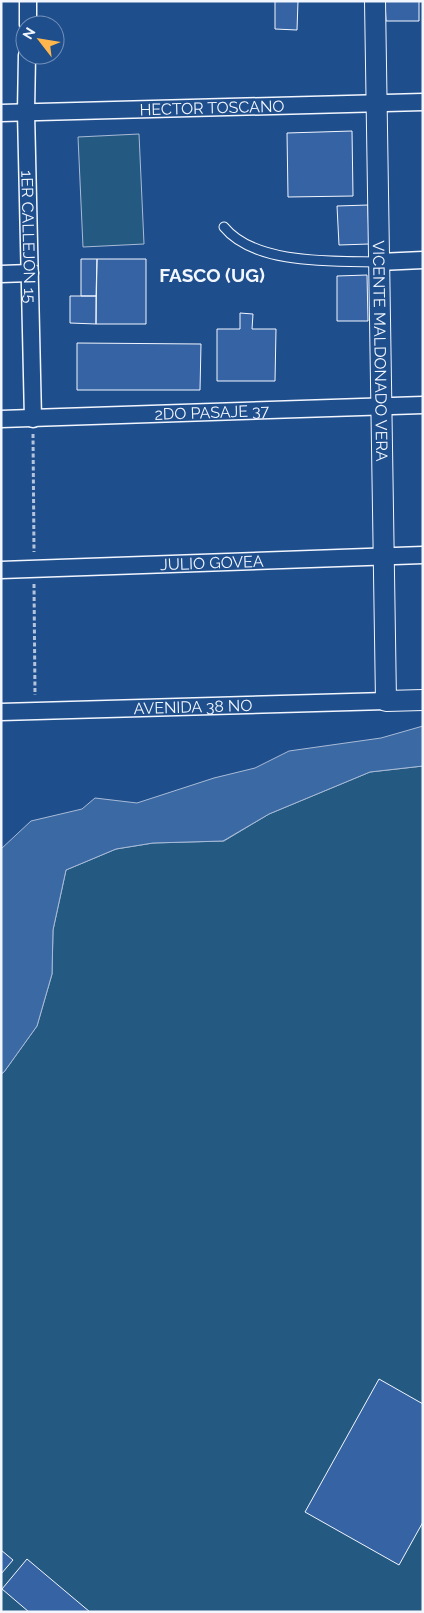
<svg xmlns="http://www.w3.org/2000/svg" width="424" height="1613" font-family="Raleway,sans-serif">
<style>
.green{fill:#245a82;stroke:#a8bbd7}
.water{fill:#3b69a3;stroke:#a8bbd7}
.building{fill:#3563a3;stroke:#f2f6ff}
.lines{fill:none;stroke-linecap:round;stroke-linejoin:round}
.service-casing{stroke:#f2f6ff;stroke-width:11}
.minor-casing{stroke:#f2f6ff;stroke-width:19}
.tertiary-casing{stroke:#f2f6ff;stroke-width:22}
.path{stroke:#b3c4dc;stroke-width:3;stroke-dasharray:4 2.5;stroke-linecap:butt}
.service{stroke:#1f4e8c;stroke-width:9}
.minor{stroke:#1f4e8c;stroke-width:16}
.tertiary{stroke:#1f4e8c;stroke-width:20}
.labels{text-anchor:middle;stroke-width:4;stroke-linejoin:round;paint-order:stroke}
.street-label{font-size:16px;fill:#f2f6ff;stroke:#1f4e8c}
.quarter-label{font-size:19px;font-weight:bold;fill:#f2f6ff;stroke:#1f4e8c}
</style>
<rect width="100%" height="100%" fill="#1f4e8c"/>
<path class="green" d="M 139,134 L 144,244 L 83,247 L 78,137 Z
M 423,766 L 423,1612 L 1,1612 L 1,1074 L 4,1072 L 37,1026 L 52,974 L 53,930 L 66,870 L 116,849 L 153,843 L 224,841 L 269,814 L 370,772 Z"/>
<path class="water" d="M 423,726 L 423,766 L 370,772 L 269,814 L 223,841 L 153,843 L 116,849 L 66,870 L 53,930 L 52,974 L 37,1026 L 4,1072 L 1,1074 L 1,849 L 31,821 L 82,809 L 95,798 L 137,803 L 214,778 L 255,768 L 289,751 L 381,738 Z"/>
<path class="building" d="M 275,1 L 298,1 L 297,30 L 275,29 Z
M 385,1 L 419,1 L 419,21 L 386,21 Z
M 352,131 L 353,196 L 288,197 L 287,133 Z
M 368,205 L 369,244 L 339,245 L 337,206 Z
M 81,259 L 97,259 L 96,296 L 81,296 Z
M 97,259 L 146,259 L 146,324 L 96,324 Z
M 367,275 L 368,321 L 337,321 L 337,276 Z
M 70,296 L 96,296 L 96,324 L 70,323 Z
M 240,313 L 253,314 L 252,329 L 276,329 L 275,381 L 217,381 L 217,329 L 240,329 Z
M 77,343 L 201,344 L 200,390 L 77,390 Z
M 379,1379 L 423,1404 L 423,1522 L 399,1565 L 305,1512 Z
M 1,1550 L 13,1560 L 1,1574 Z
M 27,1559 L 90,1612 L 29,1612 L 2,1589 Z"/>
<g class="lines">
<g class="service-casing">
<path id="service" d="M 224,227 C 255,265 333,261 379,262"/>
</g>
<g class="minor-casing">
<g id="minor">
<path d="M 28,25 L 28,1"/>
<path id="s1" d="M 27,55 L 26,112 L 33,419"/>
<path id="s2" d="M 1,113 L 423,102"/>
<path d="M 379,262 L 423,260"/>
<path d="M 1,274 L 30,273"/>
<path id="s3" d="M 1,419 L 423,405"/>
<path id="s4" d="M 1,570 L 423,555"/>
<path id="s5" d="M 1,712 L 386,701"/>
</g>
</g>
<g class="tertiary-casing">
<g id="tertiary">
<path id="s6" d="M 375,1 L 386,701 L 423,700"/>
</g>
</g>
<path class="path" d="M 33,434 L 34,552
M 34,584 L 35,695"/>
<use href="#service" class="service"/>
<use href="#minor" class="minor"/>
<use href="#tertiary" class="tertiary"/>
</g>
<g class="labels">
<g class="street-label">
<text dy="6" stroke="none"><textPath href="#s2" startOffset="211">HECTOR TOSCANO</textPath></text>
<text dy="6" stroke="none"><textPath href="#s1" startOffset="182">1ER CALLEJÓN 15</textPath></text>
<text dy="6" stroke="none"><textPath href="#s6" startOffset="350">VICENTE MALDONADO VERA</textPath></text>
<text dy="6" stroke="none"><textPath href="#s3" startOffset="211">2DO PASAJE 37</textPath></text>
<text dy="6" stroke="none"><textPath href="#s4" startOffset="211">JULIO GOVEA</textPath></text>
<text dy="6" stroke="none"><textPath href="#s5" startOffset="192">AVENIDA 38 NO</textPath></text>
</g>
<g class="quarter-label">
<text x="212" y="282">FASCO (UG)</text>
</g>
</g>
<rect width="424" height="1613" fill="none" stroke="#f2f6ff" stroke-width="5"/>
<g transform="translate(40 40) rotate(301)"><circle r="24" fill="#1f4e8c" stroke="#7391ba"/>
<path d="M0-4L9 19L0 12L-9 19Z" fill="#ffb74d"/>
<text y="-8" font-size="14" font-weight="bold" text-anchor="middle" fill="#f2f6ff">N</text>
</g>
</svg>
